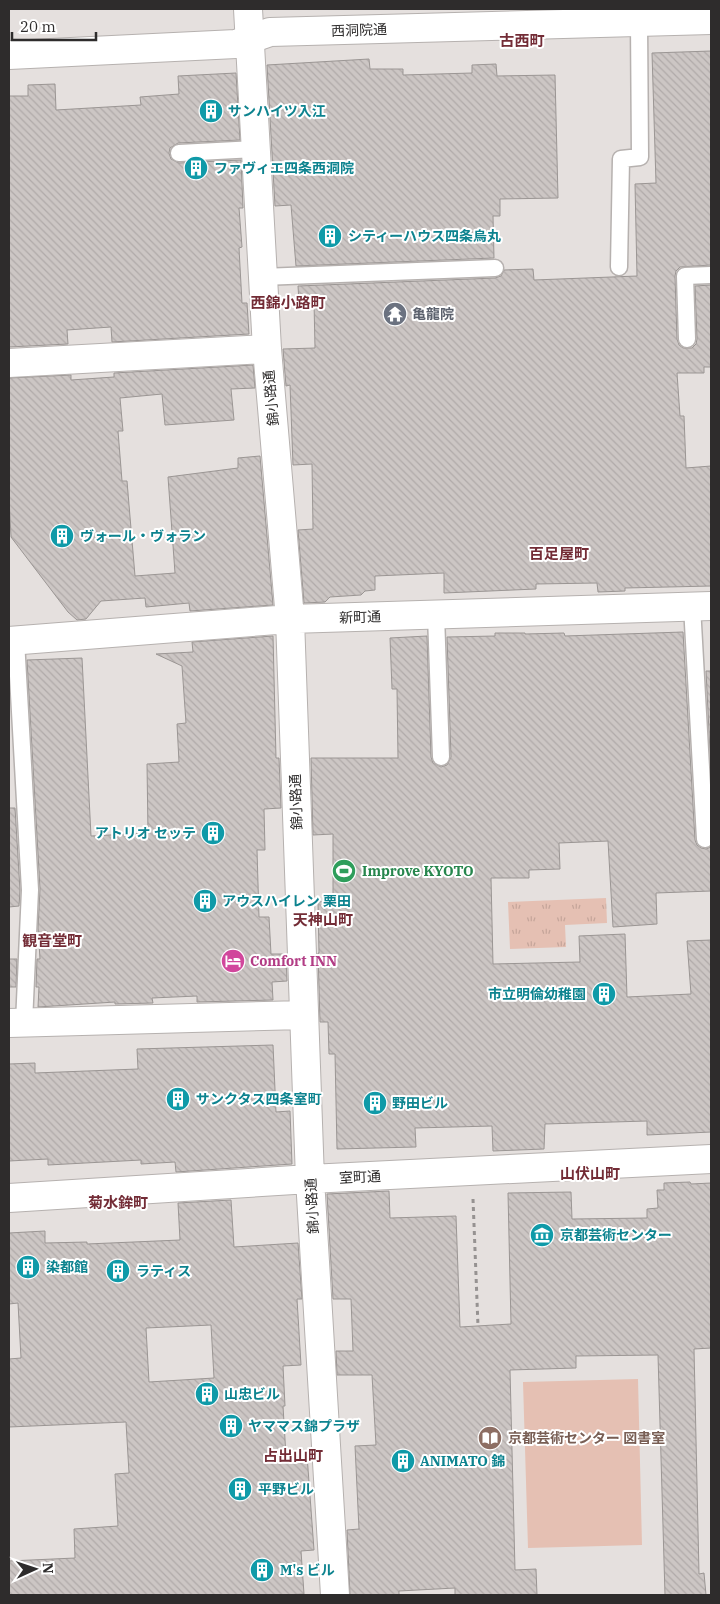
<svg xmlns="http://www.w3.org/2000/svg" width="720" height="1604" font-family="'IBM Plex Serif','Noto Sans JP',serif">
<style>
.park{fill:url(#park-tufts)}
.pitch{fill:#e5c0b3}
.building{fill:url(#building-back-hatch);stroke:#9b9694;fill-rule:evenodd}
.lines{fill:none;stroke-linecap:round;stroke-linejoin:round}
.lane-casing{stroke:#b6b1af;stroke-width:19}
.street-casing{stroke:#b6b1af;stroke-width:30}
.secondary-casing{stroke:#b6b1af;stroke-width:30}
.path{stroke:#969291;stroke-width:3;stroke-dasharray:4 4;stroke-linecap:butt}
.lane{stroke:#fff;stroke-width:16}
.street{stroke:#fff;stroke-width:28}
.secondary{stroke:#fff;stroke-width:28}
.labels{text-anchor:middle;stroke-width:4;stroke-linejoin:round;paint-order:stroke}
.street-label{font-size:14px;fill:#2e2c2c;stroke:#fff}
.culture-label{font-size:14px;font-weight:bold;fill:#0d838f;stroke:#fff;text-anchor:start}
.worship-label{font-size:14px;font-weight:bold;fill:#5b616d;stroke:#fff;text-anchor:start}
.leisure-label{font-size:14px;font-weight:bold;fill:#27864d;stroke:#fff;text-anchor:start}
.hotel-label{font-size:14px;font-weight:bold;fill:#b23c85;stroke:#fff;text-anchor:start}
.education-label{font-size:14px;font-weight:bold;fill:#785e54;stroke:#fff;text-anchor:start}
.neighbourhood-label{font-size:15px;font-weight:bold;fill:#732c36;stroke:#fff}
</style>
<defs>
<pattern id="park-tufts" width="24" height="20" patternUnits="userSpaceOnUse" patternTransform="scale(1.25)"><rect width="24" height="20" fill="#e5c0b3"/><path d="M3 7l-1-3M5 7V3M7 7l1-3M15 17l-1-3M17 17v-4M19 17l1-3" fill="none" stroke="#c5a59a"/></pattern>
<pattern id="building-back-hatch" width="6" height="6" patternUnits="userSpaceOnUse" patternTransform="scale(1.25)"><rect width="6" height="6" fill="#ccc6c4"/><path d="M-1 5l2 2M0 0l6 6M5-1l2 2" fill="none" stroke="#b0aaa9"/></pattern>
</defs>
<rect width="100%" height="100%" fill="#e5e0de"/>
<path class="park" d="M 606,898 L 607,923 L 565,925 L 566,947 L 510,949 L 508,902 Z"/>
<path class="pitch" d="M 638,1379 L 642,1545 L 528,1548 L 523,1382 Z"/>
<path class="building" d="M 711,51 L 711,265 L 680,267 L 676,271 L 675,276 L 677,339 L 679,345 L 683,348 L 692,348 L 696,344 L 697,339 L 695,286 L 711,285 L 711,367 L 704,367 L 704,373 L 677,373 L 680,416 L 684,416 L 686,468 L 711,466 L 711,586 L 625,588 L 625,591 L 598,592 L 597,583 L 536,584 L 536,589 L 444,593 L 444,573 L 375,576 L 375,590 L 365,591 L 361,595 L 330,597 L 325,602 L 304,603 L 298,530 L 313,529 L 312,464 L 293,465 L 290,385 L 286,386 L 283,349 L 315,348 L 314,302 L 299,302 L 298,286 L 495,278 L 501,276 L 504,270 L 533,269 L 534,280 L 637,276 L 635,184 L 656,183 L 652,53 Z
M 369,59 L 370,69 L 403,69 L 403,75 L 472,73 L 472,65 L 496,64 L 497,76 L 555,75 L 558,198 L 500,199 L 500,216 L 493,216 L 494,258 L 296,266 L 291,205 L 275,206 L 267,65 Z
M 236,73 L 240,140 L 178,143 L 170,148 L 169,153 L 171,159 L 179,163 L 241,160 L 243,208 L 239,208 L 242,247 L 239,248 L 242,303 L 247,303 L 249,334 L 112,342 L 111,327 L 67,330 L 68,344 L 9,347 L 9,96 L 28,96 L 28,85 L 55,84 L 56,110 L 141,105 L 140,97 L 179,94 L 178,76 Z
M 253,365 L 255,388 L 231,389 L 234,420 L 165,425 L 162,394 L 120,398 L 123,431 L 118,431 L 122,481 L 127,481 L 135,576 L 175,573 L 168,477 L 238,468 L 238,458 L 260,456 L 273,605 L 190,611 L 189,603 L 146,607 L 145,598 L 101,601 L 86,619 L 77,620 L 68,612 L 11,537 L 9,498 L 9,378 L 71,375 L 71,380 L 114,377 L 114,373 Z
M 683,632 L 695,840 L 697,845 L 701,848 L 706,849 L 711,847 L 711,891 L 656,893 L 657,924 L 613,927 L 608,841 L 559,843 L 560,869 L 529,870 L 529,878 L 491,878 L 493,964 L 580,962 L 579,936 L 625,934 L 627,997 L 691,994 L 687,941 L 711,940 L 711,1132 L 647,1135 L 647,1121 L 545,1124 L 544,1149 L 493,1151 L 492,1126 L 415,1128 L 416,1147 L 337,1149 L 335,1054 L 329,1054 L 328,1022 L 320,1022 L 318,953 L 319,953 L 318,902 L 333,901 L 333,834 L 313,835 L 311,758 L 398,758 L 397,689 L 392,689 L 390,638 L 427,636 L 431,757 L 433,763 L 441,767 L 447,765 L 451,757 L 447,637 L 495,636 L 495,633 L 525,633 L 525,634 L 564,633 L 565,636 Z
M 273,636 L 276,758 L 279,758 L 281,808 L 264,809 L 265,850 L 257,850 L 259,917 L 269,917 L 271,954 L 286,954 L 287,981 L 272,982 L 273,1000 L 197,1002 L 197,996 L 152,998 L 153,1003 L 115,1004 L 115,1002 L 38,1007 L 39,987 L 36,987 L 37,959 L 40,959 L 38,928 L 40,889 L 27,660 L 82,658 L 91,836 L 148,833 L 147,764 L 179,762 L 177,724 L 186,723 L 182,666 L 156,654 L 193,652 L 192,642 Z
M 706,671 L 711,671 L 711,772 Z
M 9,808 L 15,808 L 20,890 L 19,906 L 9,907 Z
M 9,959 L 17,959 L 16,987 L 9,987 Z
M 273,1045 L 276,1112 L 290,1111 L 292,1164 L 176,1172 L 175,1162 L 141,1164 L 141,1160 L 48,1165 L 48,1159 L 9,1161 L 9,1064 L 35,1063 L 35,1073 L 138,1069 L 137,1049 Z
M 690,1182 L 691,1184 L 711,1183 L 711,1348 L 694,1349 L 699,1574 L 704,1573 L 706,1595 L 665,1595 L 658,1355 L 576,1356 L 576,1368 L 510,1370 L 515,1570 L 536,1569 L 537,1595 L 455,1595 L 455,1588 L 399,1591 L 399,1595 L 350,1595 L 347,1530 L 359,1529 L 355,1446 L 376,1445 L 372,1375 L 337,1375 L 336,1351 L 353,1351 L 351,1299 L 333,1299 L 327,1194 L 389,1191 L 390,1218 L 456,1216 L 460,1327 L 511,1324 L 508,1193 L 571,1192 L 572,1219 L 647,1218 L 647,1209 L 658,1208 L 657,1190 L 664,1190 L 664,1183 Z
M 231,1200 L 234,1247 L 298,1243 L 302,1299 L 297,1299 L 301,1365 L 283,1366 L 285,1406 L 283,1406 L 286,1456 L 307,1455 L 314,1550 L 301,1551 L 304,1594 L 282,1595 L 9,1595 L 9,1561 L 75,1558 L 74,1529 L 118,1526 L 115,1474 L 129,1473 L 126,1422 L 9,1427 L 9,1359 L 21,1358 L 18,1303 L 9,1304 L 9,1233 L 45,1231 L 45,1243 L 87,1242 L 87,1244 L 180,1240 L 178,1203 ZM 211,1325 L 214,1378 L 149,1382 L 146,1328 Z"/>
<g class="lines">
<g class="lane-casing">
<path id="lane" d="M 179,153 L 255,149
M 619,267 L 621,159 L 640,157 L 639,22
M 262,277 L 495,268
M 687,339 L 685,276 L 711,275
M 692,606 L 705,839
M 436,615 L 441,757
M 16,640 L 30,890 L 24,1023"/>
</g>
<g class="street-casing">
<path id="street" d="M 248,9 L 267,349 L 290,619 L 310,1179 L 335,1595
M 9,363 L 267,349
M 9,641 L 290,619 L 711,606
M 9,1023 L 304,1015
M 9,1198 L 310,1179 L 711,1159"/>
</g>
<g class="secondary-casing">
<path id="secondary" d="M 9,55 L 236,44 L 270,32 L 711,20"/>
</g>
<path class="path" d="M 473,1199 L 478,1326"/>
<use href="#lane" class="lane"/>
<use href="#street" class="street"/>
<use href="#secondary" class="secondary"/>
</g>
<defs>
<g id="building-disc" transform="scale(1.25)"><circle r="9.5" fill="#0f9aa8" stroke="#fff"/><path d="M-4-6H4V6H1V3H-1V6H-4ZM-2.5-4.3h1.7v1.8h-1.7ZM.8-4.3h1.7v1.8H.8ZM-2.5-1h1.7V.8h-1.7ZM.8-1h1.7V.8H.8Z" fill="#fff"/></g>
<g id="temple-disc" transform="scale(1.25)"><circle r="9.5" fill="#6b7280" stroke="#fff"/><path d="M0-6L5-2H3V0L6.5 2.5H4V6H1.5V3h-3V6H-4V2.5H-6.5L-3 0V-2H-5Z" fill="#fff"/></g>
<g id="stadium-disc" transform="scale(1.25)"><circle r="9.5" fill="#2e9e5b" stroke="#fff"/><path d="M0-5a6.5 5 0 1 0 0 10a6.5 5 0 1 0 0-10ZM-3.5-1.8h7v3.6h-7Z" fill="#fff"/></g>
<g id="hotel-disc" transform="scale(1.25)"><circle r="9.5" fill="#d1479c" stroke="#fff"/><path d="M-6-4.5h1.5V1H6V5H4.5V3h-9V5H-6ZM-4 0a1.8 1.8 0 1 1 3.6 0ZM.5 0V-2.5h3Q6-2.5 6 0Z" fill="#fff"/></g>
<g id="museum-disc" transform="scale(1.25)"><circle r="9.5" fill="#0f9aa8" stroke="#fff"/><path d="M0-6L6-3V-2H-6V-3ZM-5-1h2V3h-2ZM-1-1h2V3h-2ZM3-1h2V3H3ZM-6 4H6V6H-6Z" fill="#fff"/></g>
<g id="library-disc" transform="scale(1.25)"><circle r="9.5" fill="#8d6e63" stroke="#fff"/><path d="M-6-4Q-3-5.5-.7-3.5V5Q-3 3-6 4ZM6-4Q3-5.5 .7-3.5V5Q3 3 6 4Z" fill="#fff"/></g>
</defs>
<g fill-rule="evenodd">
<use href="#building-disc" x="211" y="111"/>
<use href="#building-disc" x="196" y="168"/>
<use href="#building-disc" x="330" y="236"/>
<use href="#temple-disc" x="395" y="314"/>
<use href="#building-disc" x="62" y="536"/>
<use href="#building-disc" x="213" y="833"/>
<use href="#stadium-disc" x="344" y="871"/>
<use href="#building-disc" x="205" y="901"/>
<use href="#hotel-disc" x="233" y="961"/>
<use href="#building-disc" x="604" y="994"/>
<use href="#building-disc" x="178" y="1099"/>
<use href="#building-disc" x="375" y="1103"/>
<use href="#museum-disc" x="542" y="1235"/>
<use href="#building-disc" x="28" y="1267"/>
<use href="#building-disc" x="118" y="1271"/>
<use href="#building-disc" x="207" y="1394"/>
<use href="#building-disc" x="231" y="1426"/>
<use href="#library-disc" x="490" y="1438"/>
<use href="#building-disc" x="403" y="1461"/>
<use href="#building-disc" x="240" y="1489"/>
<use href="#building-disc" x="262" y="1570"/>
</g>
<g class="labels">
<g class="street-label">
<text transform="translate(359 30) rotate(-2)" y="5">西洞院通</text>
<text transform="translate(271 398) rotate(-95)" y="5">錦小路通</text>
<text transform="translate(360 617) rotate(-2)" y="5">新町通</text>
<text transform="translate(296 802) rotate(-92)" y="5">錦小路通</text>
<text transform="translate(360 1177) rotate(-3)" y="5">室町通</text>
<text transform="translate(312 1206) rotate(-93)" y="5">錦小路通</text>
</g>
<g class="culture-label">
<text x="228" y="116">サンハイツ入江</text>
<text x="214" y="173">ファヴィエ四条西洞院</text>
<text x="348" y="241">シティーハウス四条烏丸</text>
<text x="80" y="541">ヴォール・ヴォラン</text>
<text x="196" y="838" text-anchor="end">アトリオ セッテ</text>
<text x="222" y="906">アウスハイレン 栗田</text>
<text x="586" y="999" text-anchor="end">市立明倫幼稚園</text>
<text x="196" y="1104">サンクタス四条室町</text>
<text x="392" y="1108">野田ビル</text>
<text x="560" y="1240">京都芸術センター</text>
<text x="46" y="1272">染都館</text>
<text x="136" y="1276">ラティス</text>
<text x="224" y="1399">山忠ビル</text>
<text x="248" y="1431">ヤママス錦プラザ</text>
<text x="420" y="1466">ANIMATO 錦</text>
<text x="258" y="1494">平野ビル</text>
<text x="280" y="1575">M's ビル</text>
</g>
<g class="worship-label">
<text x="412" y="319">亀龍院</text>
</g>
<g class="leisure-label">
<text x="362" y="876">Improve KYOTO</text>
</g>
<g class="hotel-label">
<text x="250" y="966">Comfort INN</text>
</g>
<g class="education-label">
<text x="508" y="1443">京都芸術センター 図書室</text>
</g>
<g class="neighbourhood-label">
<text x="522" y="46">古西町</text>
<text x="288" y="308">西錦小路町</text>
<text x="559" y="559">百足屋町</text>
<text x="323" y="925">天神山町</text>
<text x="52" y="946">観音堂町</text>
<text x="590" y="1179">山伏山町</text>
<text x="118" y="1208">菊水鉾町</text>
<text x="293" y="1461">占出山町</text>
</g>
</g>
<rect width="720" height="1604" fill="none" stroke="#2e2c2c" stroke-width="20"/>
<g transform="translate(35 1569) rotate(87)" stroke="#ffffff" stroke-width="4" paint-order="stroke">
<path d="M0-4L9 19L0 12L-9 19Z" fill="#2e2c2c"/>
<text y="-8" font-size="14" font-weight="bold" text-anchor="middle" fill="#2e2c2c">N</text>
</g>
<path d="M12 32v8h84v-8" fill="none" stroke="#2e2c2c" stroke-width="2.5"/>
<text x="20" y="32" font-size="15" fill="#2e2c2c" stroke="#ffffff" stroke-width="4" paint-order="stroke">20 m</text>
</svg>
